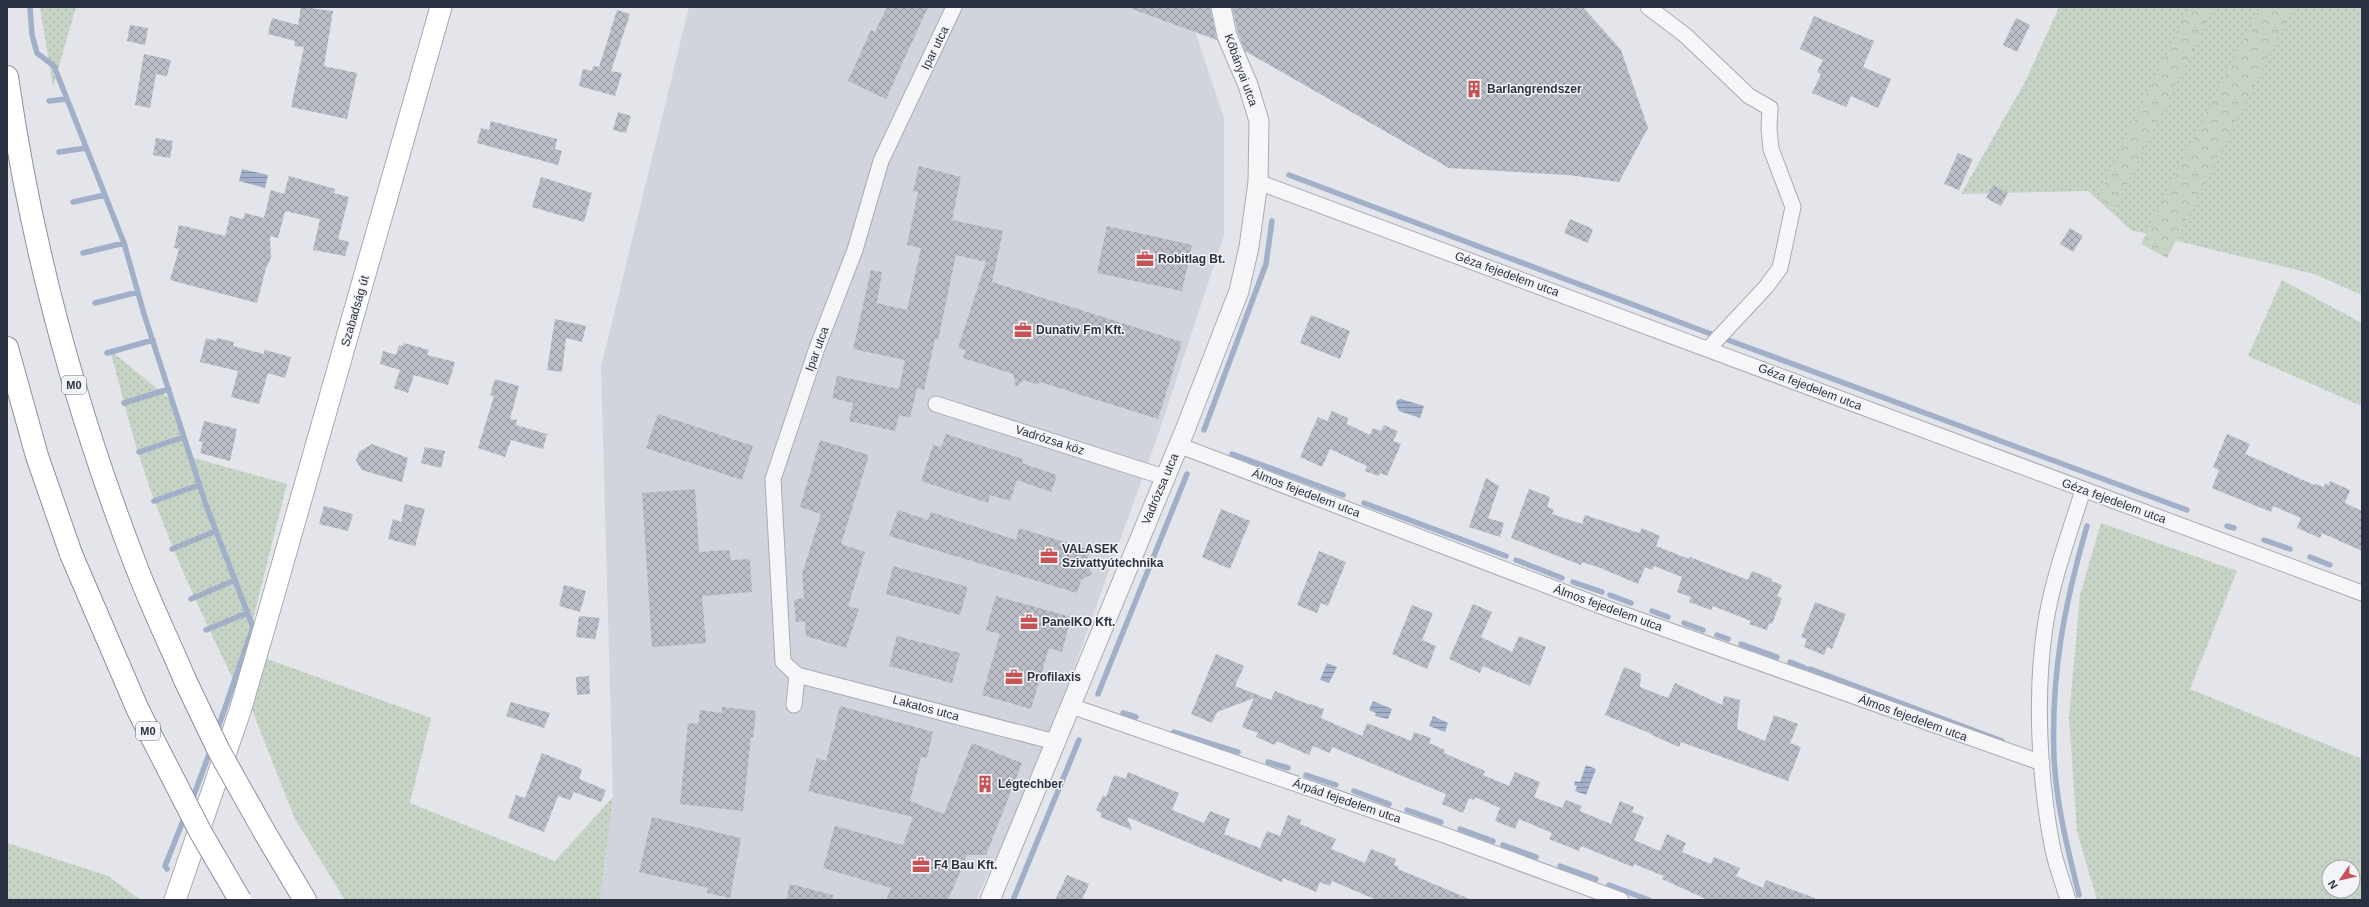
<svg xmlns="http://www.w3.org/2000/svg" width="2369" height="907" font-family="Helvetica,sans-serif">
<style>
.built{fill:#d1d4dc}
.grass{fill:url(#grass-dots);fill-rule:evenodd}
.forest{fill:url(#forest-crowns)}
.water{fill:url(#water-rules)}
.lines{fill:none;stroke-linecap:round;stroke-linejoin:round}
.stream{stroke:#a1afc8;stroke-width:5.5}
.building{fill:url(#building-cross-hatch)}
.minor-casing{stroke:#a8abb4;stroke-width:17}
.tertiary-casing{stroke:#a8abb4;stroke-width:21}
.secondary-casing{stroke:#a8abb4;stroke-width:23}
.trunk-casing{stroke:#8b91a0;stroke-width:24}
.minor{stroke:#f6f6f9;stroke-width:15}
.tertiary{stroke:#f6f6f9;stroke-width:19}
.secondary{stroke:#fff;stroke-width:21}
.trunk{stroke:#fff;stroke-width:22}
.trunk-bridge-casing{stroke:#8b91a0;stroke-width:24;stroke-linecap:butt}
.trunk-bridge{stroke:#fff;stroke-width:22}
.labels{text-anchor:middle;stroke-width:3;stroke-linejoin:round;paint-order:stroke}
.shield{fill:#f3f4f8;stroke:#686c78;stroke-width:1}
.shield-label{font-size:11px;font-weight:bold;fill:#2c3141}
.street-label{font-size:12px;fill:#2c3141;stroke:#f3f4f8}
.poi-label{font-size:12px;font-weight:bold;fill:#2c3141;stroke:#f3f4f8;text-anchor:start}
</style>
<defs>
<pattern id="grass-dots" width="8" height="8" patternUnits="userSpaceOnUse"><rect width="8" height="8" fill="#c7d4c5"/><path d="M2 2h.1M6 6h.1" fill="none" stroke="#abb6aa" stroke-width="1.8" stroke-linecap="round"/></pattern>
<pattern id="forest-crowns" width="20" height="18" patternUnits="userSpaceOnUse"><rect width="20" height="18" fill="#c7d4c5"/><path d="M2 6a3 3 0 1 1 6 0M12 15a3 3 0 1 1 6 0" fill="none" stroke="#abb6aa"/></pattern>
<pattern id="water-rules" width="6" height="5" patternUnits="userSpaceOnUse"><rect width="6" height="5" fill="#a1afc8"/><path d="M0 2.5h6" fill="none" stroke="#838fa4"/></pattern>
<pattern id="building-cross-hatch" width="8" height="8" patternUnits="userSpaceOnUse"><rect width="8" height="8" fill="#bbbec7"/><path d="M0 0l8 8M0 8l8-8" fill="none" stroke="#989ba3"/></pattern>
</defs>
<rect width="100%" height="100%" fill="#e3e5ea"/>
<path class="built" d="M 689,7 L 1187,7 L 1224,118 L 1224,235 L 1158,435 L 1035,776 L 976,900 L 600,900 L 613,797 L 601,367 Z"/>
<path class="grass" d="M 40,7 L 76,7 L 53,87 Z
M 2059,7 L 2362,7 L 2362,295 L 2314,274 L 2131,230 L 2088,191 L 1961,194 L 2025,82 Z
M 2282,280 L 2362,323 L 2362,406 L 2248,356 Z
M 110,350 L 176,404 L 190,457 L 287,484 L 245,651 L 431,718 L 410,803 L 555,861 L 613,797 L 600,900 L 345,900 L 295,819 L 239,677 L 236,685 C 200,611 164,535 139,455 C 128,421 120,385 110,350 Z
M 2101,523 L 2237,571 L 2190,689 L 2362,759 L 2362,900 L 2097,900 L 2077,832 L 2069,717 L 2080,595 ZM 2329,867 L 2353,867 L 2353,891 L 2329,891 Z
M 7,843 L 108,876 L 141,900 L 7,900 Z"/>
<path class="forest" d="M 2189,7 L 2214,7 L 2114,211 L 2097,199 Z
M 2260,7 L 2293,7 L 2167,258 L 2141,244 Z"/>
<path class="water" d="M 242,169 L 268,175 L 265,188 L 239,181 Z
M 1401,399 L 1424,406 L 1420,418 L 1399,411 L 1396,404 L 1397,400 Z
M 1327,663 L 1337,667 L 1329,683 L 1320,680 Z
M 1373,701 L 1392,709 L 1388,719 L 1375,716 L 1376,713 L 1369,710 Z
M 1433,716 L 1448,723 L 1445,732 L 1429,726 Z
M 1586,765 L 1596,769 L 1586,795 L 1575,791 L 1577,786 L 1574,785 L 1575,781 L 1580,782 Z"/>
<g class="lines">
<path class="stream" d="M 30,7 L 32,35 L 37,53 L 54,66 L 124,243 L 144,314 L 206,505 L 253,627 L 217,731
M 49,101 L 67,99
M 59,152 L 86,148
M 1289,175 L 1711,334
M 73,202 L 105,195
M 83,253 L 124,243
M 95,303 L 138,292
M 1728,340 L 2187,510
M 107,353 L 153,340
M 124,403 L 169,389
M 1204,430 L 1266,264 L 1272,221
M 139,452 L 184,437
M 1232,454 L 1343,495
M 154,501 L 199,485
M 1364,503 L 1506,556
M 2227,526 L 2234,528
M 2264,540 L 2290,549
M 172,549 L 216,531
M 2310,557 L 2330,565
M 1516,560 L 1562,578
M 1573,582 L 1602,592
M 1610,595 L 1631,603
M 191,599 L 235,580
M 1652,611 L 1668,617
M 1684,623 L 1703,630
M 206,630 L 247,613
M 1717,635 L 1728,639
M 1741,644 L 1777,657
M 1790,662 L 1805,668
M 1810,669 L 2002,741
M 1098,694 L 1187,474
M 1123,713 L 1136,717
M 1174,732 L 1238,752
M 1268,762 L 1288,768
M 1306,775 L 1336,785
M 1354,791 L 1389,804
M 192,800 L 211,749
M 1407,810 L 1441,822
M 1460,829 L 1493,841
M 1503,845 L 1536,857
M 1560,866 L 1596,879
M 167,869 L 165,866 L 185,816
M 1609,885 L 1649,900
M 2079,895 C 2068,850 2056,804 2054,757 C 2051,674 2064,606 2087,526
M 1013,900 L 1079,740"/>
</g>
<path class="building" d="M 301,7 L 333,11 L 324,66 L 357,73 L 347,119 L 291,107 L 304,47 L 294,46 L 295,41 L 268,34 L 272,18 L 298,25 Z
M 887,7 L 928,7 L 886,99 L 848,81 L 871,30 L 875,32 Z
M 1132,7 L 1210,7 L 1217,40 L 1132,9 Z
M 1232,7 L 1583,7 L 1621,50 L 1648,128 L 1619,182 L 1568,175 L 1449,168 L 1245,51 L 1238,33 Z
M 617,10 L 630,14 L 611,71 L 622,73 L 615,96 L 579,86 L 583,69 L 592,71 L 593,66 L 599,67 Z
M 1814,16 L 1874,41 L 1863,67 L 1891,79 L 1878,108 L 1851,96 L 1846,107 L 1812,93 L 1821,74 L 1817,72 L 1823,60 L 1800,49 Z
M 2016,18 L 2030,25 L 2017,52 L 2003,45 Z
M 130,25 L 148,28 L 145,45 L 127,41 Z
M 144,54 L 171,60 L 167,76 L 156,74 L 150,108 L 135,105 Z
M 618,112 L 631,116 L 626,133 L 613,130 Z
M 491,121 L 557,139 L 555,149 L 562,151 L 558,165 L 477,143 L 481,128 L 489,130 Z
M 156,138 L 173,141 L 170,158 L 153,155 Z
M 1958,153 L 1973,159 L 1959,190 L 1944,184 Z
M 919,166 L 961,177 L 952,220 L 1003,231 L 992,282 L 1182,342 L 1158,419 L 1040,382 L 1038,385 L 1024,380 L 1016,387 L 1013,374 L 963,358 L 966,350 L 958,348 L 986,262 L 956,255 L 938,340 L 935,339 L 924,390 L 917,388 L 910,418 L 899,415 L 895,431 L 849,421 L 853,403 L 832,398 L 837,376 L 899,389 L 905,360 L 853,349 L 871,270 L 882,272 L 877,303 L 907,310 L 921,248 L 907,245 L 918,192 L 913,191 Z
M 289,176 L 335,189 L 334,193 L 349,197 L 338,239 L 349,242 L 345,256 L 313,250 L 320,219 L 285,211 L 278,238 L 270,236 L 271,258 L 266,268 L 257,303 L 170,280 L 179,249 L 174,248 L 179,225 L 225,236 L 230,216 L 243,219 L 245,213 L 264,218 L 271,190 L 284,194 Z
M 541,177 L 592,193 L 584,222 L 532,207 Z
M 1993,185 L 2008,193 L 2001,206 L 1986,198 Z
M 1570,219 L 1593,229 L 1588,243 L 1564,233 Z
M 1107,226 L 1192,245 L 1182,291 L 1097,273 Z
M 2070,228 L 2083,236 L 2073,252 L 2060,244 Z
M 1311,315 L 1350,331 L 1340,359 L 1300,343 Z
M 555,319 L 586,326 L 582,342 L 566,338 L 562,372 L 547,370 Z
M 206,338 L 216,341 L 217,338 L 234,342 L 233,346 L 264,354 L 265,350 L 291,357 L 285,378 L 268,373 L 259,404 L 231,397 L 238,371 L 200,362 Z
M 404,343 L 429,350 L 427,355 L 455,362 L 448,385 L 414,375 L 408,393 L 394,388 L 400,370 L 380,364 L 383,351 L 396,355 L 399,345 L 403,346 Z
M 495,379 L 519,386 L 510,419 L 517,420 L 516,425 L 547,434 L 543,449 L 511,440 L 505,457 L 478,448 L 494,396 L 490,395 Z
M 1332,411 L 1348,418 L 1347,424 L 1370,435 L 1373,428 L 1381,431 L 1384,425 L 1398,431 L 1393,441 L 1401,444 L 1387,476 L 1380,473 L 1378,476 L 1365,471 L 1367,466 L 1330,449 L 1322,467 L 1300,457 L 1318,417 L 1327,421 Z
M 658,414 L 753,446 L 742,480 L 646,448 Z
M 204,421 L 237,429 L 230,461 L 200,453 L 203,442 L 199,441 Z
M 946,434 L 1023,459 L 1022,463 L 1057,475 L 1051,492 L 1017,480 L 1010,501 L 990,495 L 988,503 L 921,481 L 933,445 L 941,447 Z
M 2227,434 L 2250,444 L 2245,454 L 2314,485 L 2315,484 L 2324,487 L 2325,483 L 2329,485 L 2330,481 L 2350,490 L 2345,503 L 2362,511 L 2362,551 L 2322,533 L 2320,538 L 2297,528 L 2301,518 L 2273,506 L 2271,512 L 2212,488 L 2219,470 L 2213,467 Z
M 820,440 L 869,455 L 841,544 L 865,552 L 848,606 L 859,609 L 846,648 L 806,636 L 805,621 L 796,622 L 794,600 L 804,598 L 802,574 L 821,514 L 800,507 Z
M 372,444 L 408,458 L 402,482 L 362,470 L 356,461 L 359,452 Z
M 425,447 L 445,451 L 441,468 L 421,463 Z
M 1486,478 L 1499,486 L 1488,518 L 1504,523 L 1500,537 L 1469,527 Z
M 695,489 L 699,552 L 729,550 L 731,560 L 750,559 L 752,592 L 702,596 L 706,643 L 652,647 L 642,493 Z
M 1529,489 L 1550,497 L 1547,507 L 1554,509 L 1552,514 L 1582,524 L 1585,515 L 1639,533 L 1642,528 L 1660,536 L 1656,546 L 1689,559 L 1690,557 L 1748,580 L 1752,571 L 1772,579 L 1771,581 L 1782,585 L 1777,596 L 1782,598 L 1772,624 L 1769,623 L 1767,630 L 1749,624 L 1751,621 L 1713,606 L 1711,610 L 1689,602 L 1691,597 L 1677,592 L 1682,577 L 1654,566 L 1652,570 L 1645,567 L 1638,584 L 1598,567 L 1582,562 L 1581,565 L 1511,538 Z
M 405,504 L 425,509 L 415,546 L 388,539 L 393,519 L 401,522 Z
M 324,506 L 353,514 L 348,531 L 319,524 Z
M 1221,509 L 1250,521 L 1230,569 L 1202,557 Z
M 898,510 L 928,520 L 931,512 L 1016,540 L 1019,528 L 1090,550 L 1086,563 L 1092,574 L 1081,580 L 1077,593 L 889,536 Z
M 1319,551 L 1346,562 L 1328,606 L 1321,603 L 1317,613 L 1297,605 Z
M 893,566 L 968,587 L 960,615 L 886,594 Z
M 564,585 L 586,591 L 580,612 L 559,606 Z
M 996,596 L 1071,617 L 1062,652 L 1049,648 L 1031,709 L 982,695 L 1000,634 L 986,630 Z
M 1815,602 L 1846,614 L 1832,649 L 1827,647 L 1824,655 L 1804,647 L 1807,639 L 1801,637 Z
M 1473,604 L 1492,612 L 1481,637 L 1512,652 L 1519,636 L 1546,647 L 1530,686 L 1483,666 L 1480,673 L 1449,659 Z
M 1412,605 L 1433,613 L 1422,640 L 1436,646 L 1427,669 L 1392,654 Z
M 579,616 L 600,618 L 595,639 L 576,637 Z
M 897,636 L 960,653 L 952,683 L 889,666 Z
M 1216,654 L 1244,666 L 1235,686 L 1271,700 L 1275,691 L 1310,705 L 1310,704 L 1324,709 L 1321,718 L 1362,736 L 1367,723 L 1411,741 L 1414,732 L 1431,738 L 1429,743 L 1445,750 L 1444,753 L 1485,771 L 1483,775 L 1509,786 L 1515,772 L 1540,782 L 1534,797 L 1562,808 L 1566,800 L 1582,806 L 1580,811 L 1611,824 L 1620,801 L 1634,807 L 1632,812 L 1644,817 L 1634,840 L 1660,851 L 1667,834 L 1686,843 L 1682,852 L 1711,864 L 1714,857 L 1740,868 L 1736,876 L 1763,888 L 1766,880 L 1815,898 L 1815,900 L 1708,900 L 1662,879 L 1664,876 L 1634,864 L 1633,867 L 1581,846 L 1579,851 L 1549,839 L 1552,833 L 1519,819 L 1515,829 L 1495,821 L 1500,808 L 1475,797 L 1474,800 L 1469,798 L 1463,813 L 1442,804 L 1446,794 L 1332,747 L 1330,753 L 1313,746 L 1309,755 L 1277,741 L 1275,745 L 1256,737 L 1258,733 L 1242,727 L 1254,698 L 1217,712 L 1212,723 L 1191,714 Z
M 1624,667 L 1641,674 L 1640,687 L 1668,698 L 1675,683 L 1722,705 L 1724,696 L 1740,700 L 1737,729 L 1765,741 L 1774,715 L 1798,724 L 1790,743 L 1801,747 L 1788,781 L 1681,742 L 1679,747 L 1652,735 L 1652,734 L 1605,715 Z
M 589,676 L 590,694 L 577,695 L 576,677 Z
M 511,702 L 550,713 L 544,728 L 506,716 Z
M 840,706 L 933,732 L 927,758 L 921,757 L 910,801 L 944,814 L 972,743 L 1022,763 L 986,855 L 967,855 L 948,900 L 886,900 L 891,888 L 823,868 L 835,826 L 903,845 L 913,817 L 808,791 L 817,758 L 826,761 Z
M 722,707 L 756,711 L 753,738 L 751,737 L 743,811 L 680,804 L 688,723 L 698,724 L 700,710 L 722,713 Z
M 542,753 L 582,769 L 579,779 L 606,790 L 601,802 L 574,792 L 570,800 L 558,796 L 544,832 L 508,818 L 516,795 L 525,798 Z
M 1128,772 L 1179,793 L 1172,810 L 1204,823 L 1210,811 L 1230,819 L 1224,834 L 1260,848 L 1267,831 L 1280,836 L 1288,815 L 1301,820 L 1300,824 L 1336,839 L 1331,849 L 1365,863 L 1371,849 L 1396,859 L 1394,865 L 1399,867 L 1398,869 L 1472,900 L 1377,900 L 1332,881 L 1330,886 L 1320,882 L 1316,892 L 1283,878 L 1282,882 L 1127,817 L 1132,830 L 1100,817 L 1102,813 L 1096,810 L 1103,795 L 1106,797 L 1114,775 L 1126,779 Z
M 652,817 L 741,838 L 730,898 L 707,893 L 708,888 L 639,872 Z
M 1067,875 L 1089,884 L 1082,900 L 1055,900 Z
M 790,884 L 833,895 L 832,900 L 786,900 Z"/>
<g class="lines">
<g class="minor-casing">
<path id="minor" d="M 1648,7 L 1685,35 L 1749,96 L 1770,108 L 1769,129 L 1771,149 L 1793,207 L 1780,268 L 1766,287 L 1708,349
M 1258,182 L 2362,593
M 936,404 L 1164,477
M 1178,445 L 1606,608 L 2042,763
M 797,675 L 1055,742
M 794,705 L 797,675 L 783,662 L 773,479 L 817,348 L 855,250 L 881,161 L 954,7
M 1071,706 L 1444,835 L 1621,900
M 2068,900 C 2063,882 2055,863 2052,845 C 2039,777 2035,695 2045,627 C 2052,580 2069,535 2083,490"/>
</g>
<g class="tertiary-casing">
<path id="tertiary" d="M 990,900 L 1185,430 L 1239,291 L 1249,247 L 1258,182 L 1259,121 L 1248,85 L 1227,36 L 1221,7"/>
</g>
<g class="secondary-casing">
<path id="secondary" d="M 175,900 L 240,711 L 268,615 L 441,7"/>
</g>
<g class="trunk-casing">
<path id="trunk" d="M 7,77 C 31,245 75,408 136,566 C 151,605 169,642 185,680
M 7,348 L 37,456 L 71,554
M 265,833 L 305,900"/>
</g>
<use href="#minor" class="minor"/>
<use href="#tertiary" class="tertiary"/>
<use href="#secondary" class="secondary"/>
<use href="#trunk" class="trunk"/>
<g class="trunk-bridge-casing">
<path id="trunk-bridge" d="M 71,554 L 138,710 L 201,833 L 240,900
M 185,680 L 219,751 L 265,833"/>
</g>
<use href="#trunk-bridge" class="trunk-bridge"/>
</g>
<defs>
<g id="building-bare" transform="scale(1.38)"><path d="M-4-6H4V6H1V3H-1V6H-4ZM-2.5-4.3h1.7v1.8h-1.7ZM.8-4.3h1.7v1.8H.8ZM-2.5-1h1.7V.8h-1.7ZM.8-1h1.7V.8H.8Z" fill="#c65256" stroke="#f3f4f8" stroke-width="2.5" paint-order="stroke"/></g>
<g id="office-bare" transform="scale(1.38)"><path d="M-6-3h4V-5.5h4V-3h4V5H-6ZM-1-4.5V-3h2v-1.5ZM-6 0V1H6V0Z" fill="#c65256" stroke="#f3f4f8" stroke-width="2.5" paint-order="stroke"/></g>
</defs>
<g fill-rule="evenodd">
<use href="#building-bare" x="1474" y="89"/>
<use href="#office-bare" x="1145" y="259"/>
<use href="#office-bare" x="1023" y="330"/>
<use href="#office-bare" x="1049" y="556"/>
<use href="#office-bare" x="1029" y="622"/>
<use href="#office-bare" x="1014" y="677"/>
<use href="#building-bare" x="985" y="784"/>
<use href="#office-bare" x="921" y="865"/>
</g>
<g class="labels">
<g class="shield">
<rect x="62" y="376" width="24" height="18" rx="3"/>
<rect x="136" y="722" width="24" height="18" rx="3"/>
</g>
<g class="shield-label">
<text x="74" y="389">M0</text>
<text x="148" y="735">M0</text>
</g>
<g class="street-label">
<text transform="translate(935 48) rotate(-64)" y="4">Ipar utca</text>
<text transform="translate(1241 70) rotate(70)" y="4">Kőbányai utca</text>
<text transform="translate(1507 274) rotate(20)" y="4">Géza fejedelem utca</text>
<text transform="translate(355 311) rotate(-74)" y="4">Szabadság út</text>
<text transform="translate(817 349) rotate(-70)" y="4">Ipar utca</text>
<text transform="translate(1810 387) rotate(21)" y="4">Géza fejedelem utca</text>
<text transform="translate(1050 440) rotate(18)" y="4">Vadrózsa köz</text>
<text transform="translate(1160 489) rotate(-67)" y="4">Vadrózsa utca</text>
<text transform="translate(1306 493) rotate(21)" y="4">Álmos fejedelem utca</text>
<text transform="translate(2114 501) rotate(20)" y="4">Géza fejedelem utca</text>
<text transform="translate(1608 608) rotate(20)" y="4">Álmos fejedelem utca</text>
<text transform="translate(926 708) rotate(15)" y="4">Lakatos utca</text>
<text transform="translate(1913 718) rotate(20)" y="4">Álmos fejedelem utca</text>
<text transform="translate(1347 801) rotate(19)" y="4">Árpád fejedelem utca</text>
</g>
<g class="poi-label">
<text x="1487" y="93">Barlangrendszer</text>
<text x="1158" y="263">Robitlag Bt.</text>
<text x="1036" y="334">Dunativ Fm Kft.</text>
<text x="1062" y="553">VALASEK<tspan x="1062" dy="14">Szivattyútechnika</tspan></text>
<text x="1042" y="626">PanelKO Kft.</text>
<text x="1027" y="681">Profilaxis</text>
<text x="998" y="788">Légtechber</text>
<text x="934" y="869">F4 Bau Kft.</text>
</g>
</g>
<rect width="2369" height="907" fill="none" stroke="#2c3141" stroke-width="16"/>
<g transform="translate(2341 879) rotate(236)"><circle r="19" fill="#f3f4f8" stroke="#a3a6af"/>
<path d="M0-3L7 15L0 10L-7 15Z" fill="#c65256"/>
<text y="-6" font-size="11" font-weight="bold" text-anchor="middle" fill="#2c3141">N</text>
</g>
</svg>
